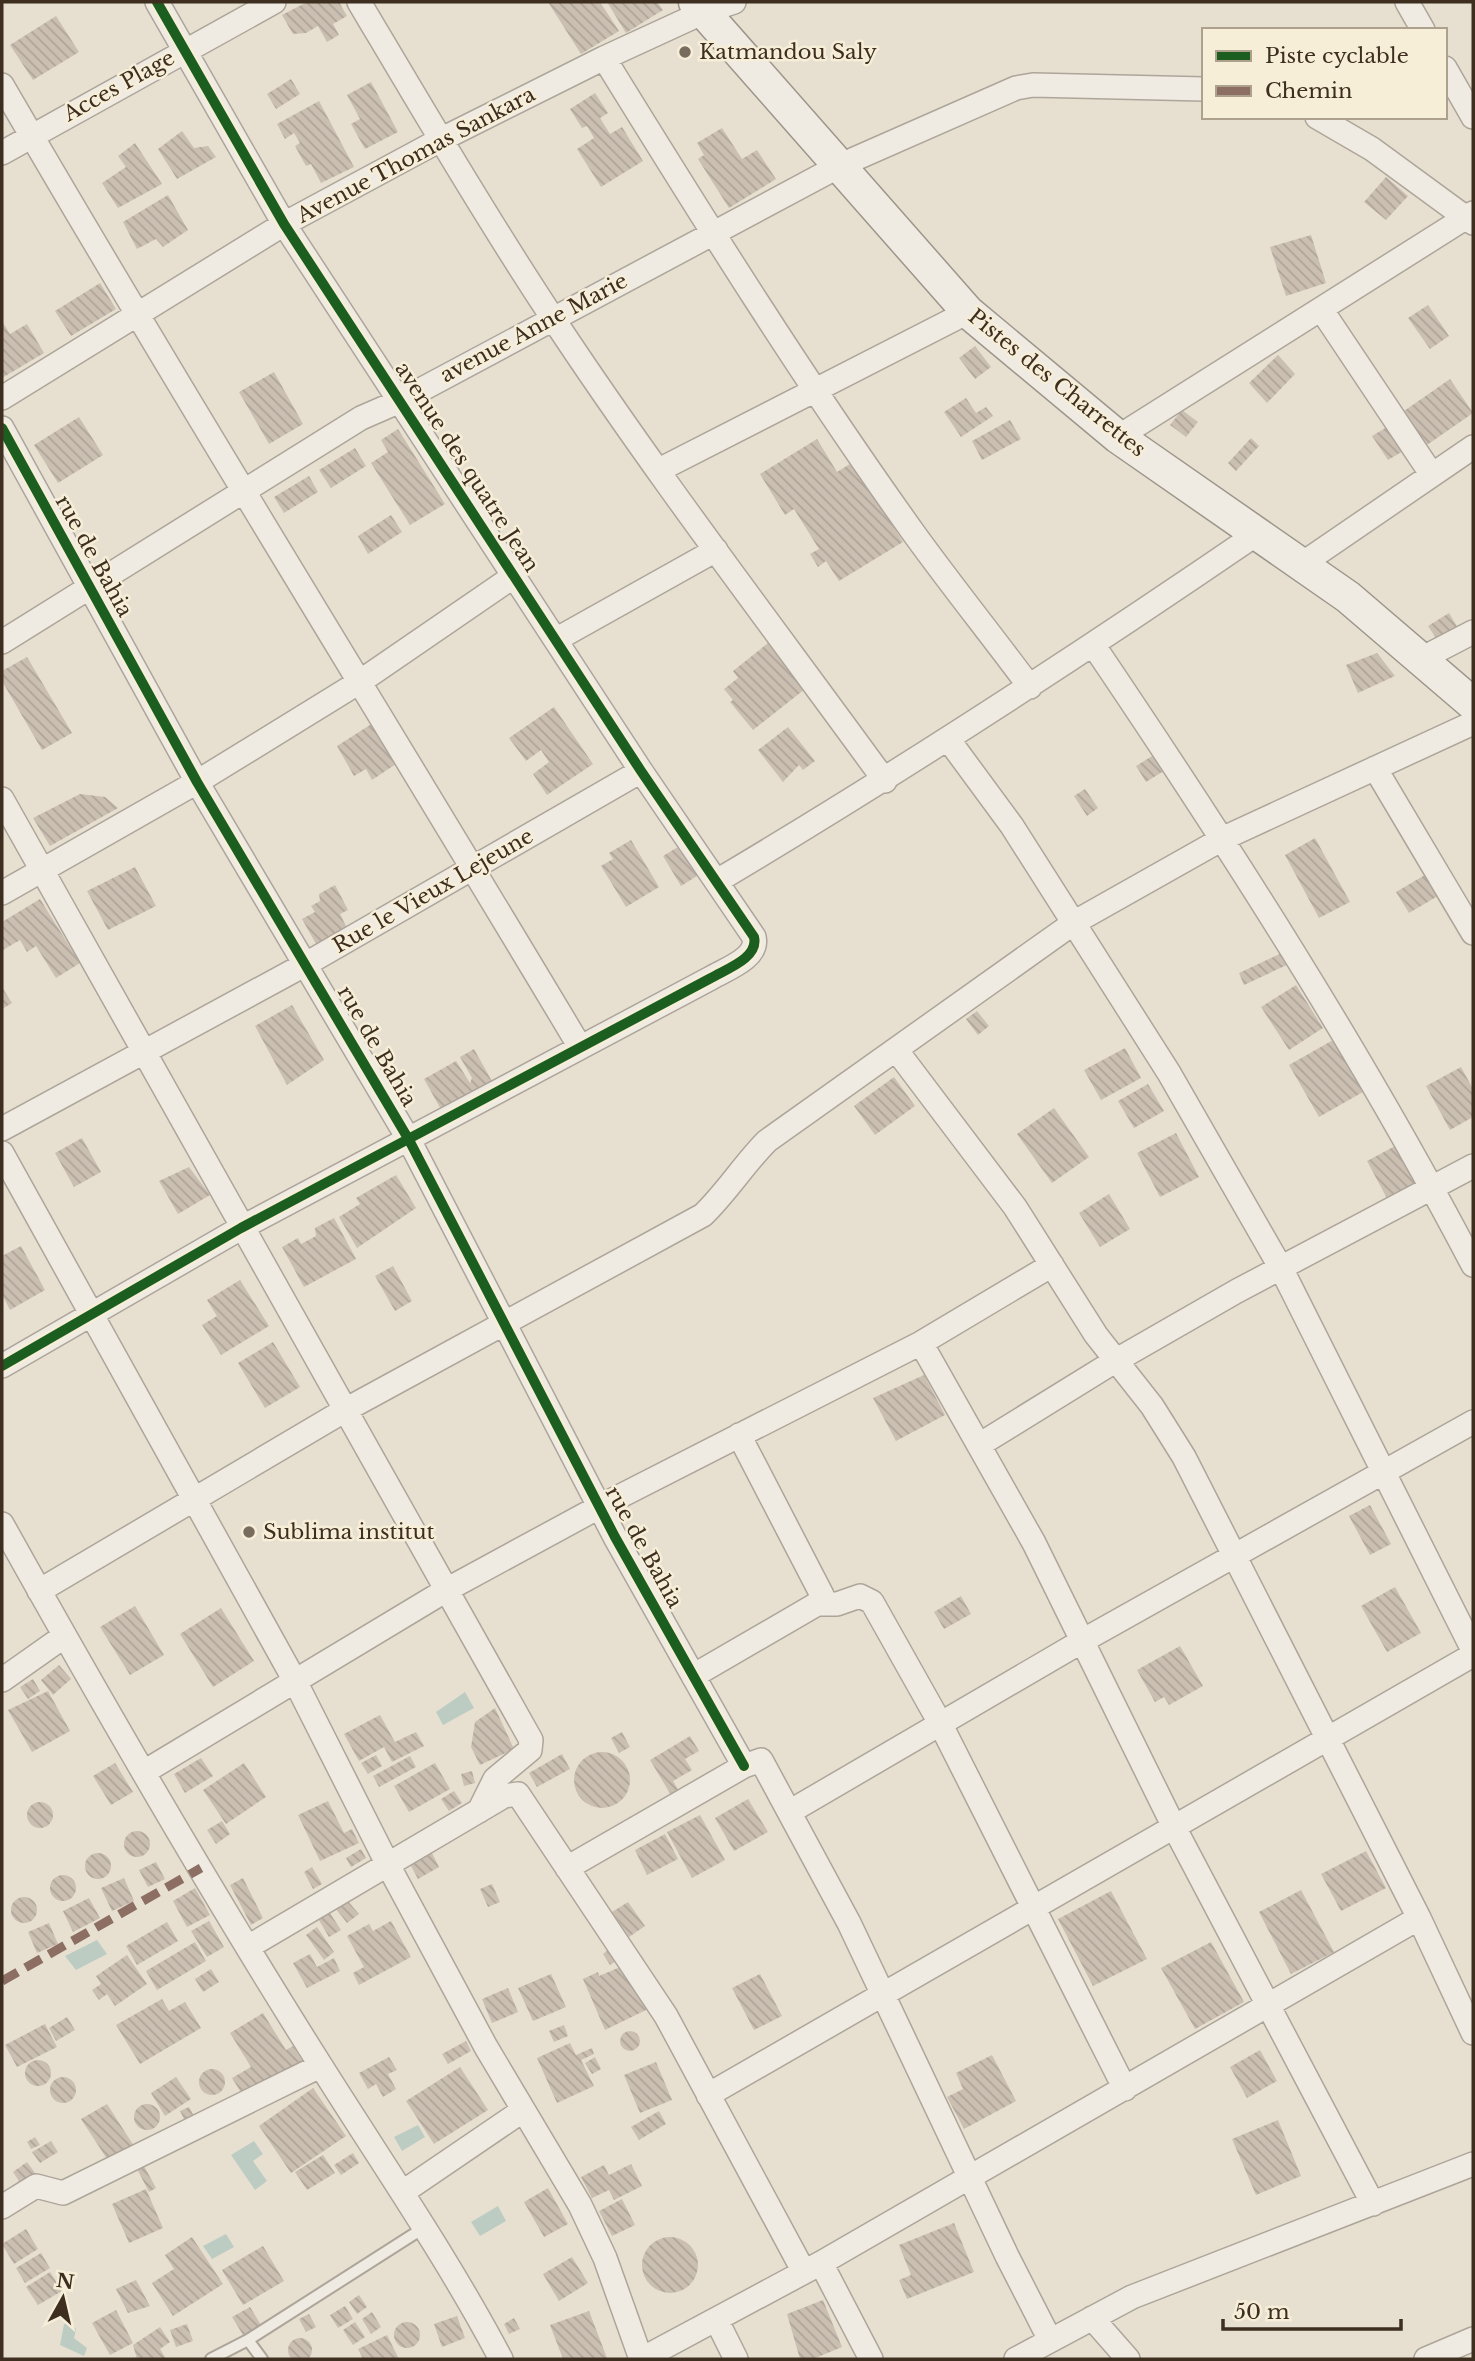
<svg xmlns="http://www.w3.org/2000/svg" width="1475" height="2361" font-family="'Libre Baskerville',serif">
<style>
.water{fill:#bcccc2}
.building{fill:url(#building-back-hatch)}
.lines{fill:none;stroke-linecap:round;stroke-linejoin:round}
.service-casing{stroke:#ada599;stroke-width:14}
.minor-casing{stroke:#ada599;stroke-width:26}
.secondary-casing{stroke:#9c958a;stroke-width:35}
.service{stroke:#efebe3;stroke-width:10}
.minor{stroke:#efebe3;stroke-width:23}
.secondary{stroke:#efebe3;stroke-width:32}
.quiet{stroke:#8d6e63;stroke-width:9;stroke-dasharray:18 9;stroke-linecap:butt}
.cycleway-casing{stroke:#f7eed8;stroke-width:15}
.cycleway{stroke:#1b5e20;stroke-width:10}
.poi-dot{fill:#786c5e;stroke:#f7eed8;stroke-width:2.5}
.labels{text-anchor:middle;stroke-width:5;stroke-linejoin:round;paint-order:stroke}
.poi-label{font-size:21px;fill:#3d2e20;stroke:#f7eed8;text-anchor:start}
.street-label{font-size:21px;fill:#3d2e20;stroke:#f7eed8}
</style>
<defs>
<pattern id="building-back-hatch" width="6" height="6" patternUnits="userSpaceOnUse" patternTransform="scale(1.75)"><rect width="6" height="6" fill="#cbbfb2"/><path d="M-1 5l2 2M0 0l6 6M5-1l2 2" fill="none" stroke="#afa499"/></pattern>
</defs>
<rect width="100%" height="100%" fill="#e7e0d1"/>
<path class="water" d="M 465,1692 L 474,1708 L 443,1725 L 436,1712 Z
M 97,1940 L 107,1954 L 76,1970 L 65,1956 Z
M 418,2125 L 425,2137 L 402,2151 L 394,2137 Z
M 254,2141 L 263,2154 L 253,2161 L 267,2181 L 255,2190 L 231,2155 Z
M 498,2206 L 506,2221 L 480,2236 L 471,2222 Z
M 226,2234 L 234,2247 L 212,2259 L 203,2246 Z
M 71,2323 L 76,2329 L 74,2338 L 87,2348 L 84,2356 L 60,2345 L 64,2324 Z"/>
<path class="building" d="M 307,2 L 339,2 L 347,16 L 333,24 L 339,35 L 327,42 L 318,26 L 306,33 L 293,34 L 282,15 Z
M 548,2 L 600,2 L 619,31 L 581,54 Z
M 607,2 L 657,2 L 663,10 L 626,33 Z
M 56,16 L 79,52 L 33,80 L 10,45 Z
M 291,79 L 300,94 L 276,109 L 267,94 Z
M 371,82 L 398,132 L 365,149 L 351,124 L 360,119 L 347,95 Z
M 595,93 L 608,113 L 600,118 L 610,134 L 622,127 L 643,161 L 601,187 L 577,149 L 594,138 L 587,126 L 582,128 L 570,109 Z
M 319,101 L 354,167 L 321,183 L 311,164 L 306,166 L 295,146 L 300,143 L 294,133 L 285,139 L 277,124 Z
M 722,128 L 742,159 L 757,150 L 776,179 L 729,208 L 698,159 L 704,155 L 697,143 Z
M 182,131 L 194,148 L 208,146 L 216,157 L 177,179 L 158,149 Z
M 135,143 L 162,184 L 118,208 L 102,183 L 126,167 L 118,156 Z
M 1386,177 L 1408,196 L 1386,220 L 1364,202 Z
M 168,195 L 188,230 L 163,247 L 156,239 L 137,249 L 123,222 Z
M 1311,235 L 1326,283 L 1286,296 L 1270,247 Z
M 100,283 L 116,309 L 71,336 L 55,311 Z
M 1428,305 L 1449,336 L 1430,349 L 1408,318 Z
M 2,321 L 10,334 L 27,324 L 44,353 L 2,378 Z
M 975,346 L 991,367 L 975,379 L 959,358 Z
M 1278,355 L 1295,374 L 1267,403 L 1249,383 Z
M 274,372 L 303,424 L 269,444 L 239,392 Z
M 1450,379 L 1473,413 L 1427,445 L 1404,411 Z
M 966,398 L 976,413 L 986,407 L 993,416 L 961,437 L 944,412 Z
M 1182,410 L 1198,422 L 1186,437 L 1170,425 Z
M 79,417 L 103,455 L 58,483 L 34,445 Z
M 1010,420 L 1021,439 L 982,460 L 972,441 Z
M 1387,427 L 1403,451 L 1388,460 L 1372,436 Z
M 398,429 L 445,504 L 410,525 L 371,463 L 388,452 L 381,440 Z
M 1251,438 L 1259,446 L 1236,471 L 1228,463 Z
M 817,439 L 837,472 L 853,462 L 903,542 L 839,581 L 826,561 L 818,567 L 810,554 L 819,549 L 794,509 L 785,515 L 760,474 Z
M 355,448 L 366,466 L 331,488 L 319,470 Z
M 309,476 L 318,492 L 284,513 L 274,497 Z
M 391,515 L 402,532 L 368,554 L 358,536 Z
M 1449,613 L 1458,628 L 1438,641 L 1428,626 Z
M 768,643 L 805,689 L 753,730 L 730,702 L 733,700 L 724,689 L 738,678 L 733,671 Z
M 1377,653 L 1395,676 L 1358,693 L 1346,665 Z
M 27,657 L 72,733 L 42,750 L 2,681 L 2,671 Z
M 554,707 L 593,764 L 547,795 L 533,774 L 549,762 L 541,750 L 526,761 L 509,738 Z
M 373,723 L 399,762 L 372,780 L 366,769 L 354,776 L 337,746 Z
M 788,727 L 815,761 L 803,770 L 799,765 L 783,782 L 758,750 Z
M 1157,753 L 1167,769 L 1146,782 L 1136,766 Z
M 1085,789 L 1098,808 L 1087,816 L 1074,796 Z
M 80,794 L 105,797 L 118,808 L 50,846 L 33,818 Z
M 1315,838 L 1350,902 L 1319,918 L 1285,855 Z
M 631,840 L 659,887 L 626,907 L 601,866 L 613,859 L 609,853 Z
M 678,847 L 697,876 L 681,886 L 663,856 Z
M 135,867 L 156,906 L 108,930 L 87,891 Z
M 1430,872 L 1443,893 L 1409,913 L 1396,892 Z
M 335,885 L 348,910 L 340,914 L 347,928 L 316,944 L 302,919 L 315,912 L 311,906 L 320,901 L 319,894 Z
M 40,899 L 80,963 L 56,978 L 36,946 L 27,952 L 20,940 L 3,950 L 2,948 L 2,922 Z
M 1284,952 L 1289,964 L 1244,985 L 1239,973 Z
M 1296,985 L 1323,1028 L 1289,1050 L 1261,1007 Z
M 2,987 L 12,1003 L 2,1009 Z
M 292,1005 L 324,1060 L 287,1085 L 255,1026 Z
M 977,1011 L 989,1026 L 978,1035 L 966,1019 Z
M 1333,1040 L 1363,1092 L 1319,1117 L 1289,1065 Z
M 1125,1048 L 1141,1078 L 1101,1100 L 1084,1070 Z
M 474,1049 L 493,1083 L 443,1113 L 424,1079 L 456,1061 L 470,1083 L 472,1078 L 460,1057 Z
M 1461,1067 L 1473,1089 L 1473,1117 L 1450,1130 L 1426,1086 Z
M 894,1077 L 915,1106 L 875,1135 L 854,1106 Z
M 1148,1084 L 1164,1111 L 1134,1128 L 1118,1101 Z
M 1054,1108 L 1089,1157 L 1052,1183 L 1017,1134 Z
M 1176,1133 L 1199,1177 L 1160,1197 L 1137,1153 Z
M 82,1138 L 101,1172 L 74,1187 L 55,1153 Z
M 1397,1145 L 1421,1188 L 1390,1204 L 1367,1161 Z
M 189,1167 L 210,1195 L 178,1214 L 159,1181 Z
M 396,1175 L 416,1208 L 357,1248 L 339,1217 L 360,1204 L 356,1198 Z
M 1109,1194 L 1130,1229 L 1100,1247 L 1079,1213 Z
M 334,1218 L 356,1259 L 304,1287 L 282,1247 L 298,1238 L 301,1244 L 316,1236 L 315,1228 Z
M 21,1246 L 45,1290 L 10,1310 L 2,1294 L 2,1256 Z
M 393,1266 L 412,1301 L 395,1311 L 375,1276 Z
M 240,1280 L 269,1326 L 221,1355 L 202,1325 L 217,1316 L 207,1300 Z
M 273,1342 L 300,1387 L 265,1408 L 238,1363 Z
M 924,1375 L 945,1415 L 896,1441 L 873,1398 Z
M 1370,1505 L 1391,1544 L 1370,1555 L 1349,1516 Z
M 1395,1587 L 1421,1633 L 1387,1652 L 1361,1606 Z
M 961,1596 L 971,1614 L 944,1629 L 934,1612 Z
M 135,1606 L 164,1655 L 130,1675 L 100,1627 Z
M 221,1608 L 254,1661 L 213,1687 L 180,1634 Z
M 1180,1646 L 1203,1686 L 1169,1705 L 1164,1697 L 1155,1702 L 1137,1670 Z
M 59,1665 L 71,1679 L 53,1695 L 41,1680 Z
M 33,1679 L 40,1691 L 28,1699 L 20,1687 Z
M 48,1691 L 70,1731 L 32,1752 L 8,1710 Z
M 495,1708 L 514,1749 L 480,1765 L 471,1747 L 475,1722 Z
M 380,1715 L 395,1742 L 416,1732 L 424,1746 L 392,1762 L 384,1747 L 359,1761 L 344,1734 Z
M 622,1732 L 630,1747 L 619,1753 L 611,1738 Z
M 690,1736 L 699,1751 L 685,1759 L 692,1770 L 673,1781 L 679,1791 L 671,1795 L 650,1760 Z
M574 1780a28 28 0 1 1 56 0a28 28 0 1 1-56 0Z
M 562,1754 L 570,1769 L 537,1787 L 529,1773 Z
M 376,1755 L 382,1766 L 368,1774 L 361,1763 Z
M 410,1756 L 416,1767 L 379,1787 L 373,1776 Z
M 201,1758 L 213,1776 L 185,1793 L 174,1774 Z
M 115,1763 L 133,1792 L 111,1805 L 93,1776 Z
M 244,1763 L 266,1797 L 226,1824 L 203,1790 Z
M 435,1763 L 450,1789 L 409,1812 L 394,1786 Z
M 472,1771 L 475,1783 L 464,1786 L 461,1774 Z
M 454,1791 L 462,1803 L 449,1811 L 441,1799 Z
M 748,1799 L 768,1832 L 734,1851 L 715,1818 Z
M 328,1801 L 344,1833 L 352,1829 L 359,1843 L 320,1861 L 298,1815 Z
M27 1815a13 13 0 1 1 26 0a13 13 0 1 1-26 0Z
M 700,1815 L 725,1860 L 692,1878 L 667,1832 Z
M 222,1821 L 230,1834 L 216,1844 L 207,1830 Z
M124 1844a13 13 0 1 1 26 0a13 13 0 1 1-26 0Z
M 665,1834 L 678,1859 L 647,1875 L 635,1850 Z
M 361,1849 L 366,1858 L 351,1867 L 346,1858 Z
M 1366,1851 L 1386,1888 L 1341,1911 L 1321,1874 Z
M 432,1853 L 439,1867 L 418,1879 L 410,1864 Z
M85 1866a13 13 0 1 1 26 0a13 13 0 1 1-26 0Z
M 156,1862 L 165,1879 L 148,1887 L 139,1870 Z
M 312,1867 L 322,1884 L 313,1889 L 304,1872 Z
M50 1888a13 13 0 1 1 26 0a13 13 0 1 1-26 0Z
M 124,1878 L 134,1901 L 112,1911 L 101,1888 Z
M 243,1878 L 263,1918 L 251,1925 L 230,1885 Z
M 492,1884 L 500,1902 L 488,1907 L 480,1889 Z
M 195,1888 L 210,1915 L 187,1927 L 173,1901 Z
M 1301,1890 L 1334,1952 L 1291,1974 L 1259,1912 Z
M 1111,1891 L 1147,1959 L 1093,1986 L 1058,1919 Z
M11 1910a13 13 0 1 1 26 0a13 13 0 1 1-26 0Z
M 89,1898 L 100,1918 L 73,1932 L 63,1911 Z
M 347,1900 L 359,1914 L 347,1923 L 336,1909 Z
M 628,1902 L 645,1926 L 629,1937 L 612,1912 Z
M 328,1910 L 341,1930 L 329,1937 L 317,1917 Z
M 209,1921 L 224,1947 L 207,1957 L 191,1931 Z
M 391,1921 L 411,1957 L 359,1985 L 353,1973 L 364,1967 L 347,1936 L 369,1924 L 373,1931 Z
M 167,1922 L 178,1941 L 137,1965 L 126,1946 Z
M 49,1923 L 58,1944 L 37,1953 L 28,1932 Z
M 317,1927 L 334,1952 L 324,1960 L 306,1935 Z
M 195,1942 L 206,1961 L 157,1990 L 146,1971 Z
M 1211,1942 L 1244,2002 L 1195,2029 L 1161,1968 Z
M 613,1946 L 621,1958 L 610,1965 L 603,1954 Z
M 310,1954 L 317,1967 L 334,1958 L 340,1971 L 307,1988 L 293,1963 Z
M 127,1955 L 147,1984 L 115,2006 L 107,1994 L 99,2000 L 92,1990 L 101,1984 L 96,1976 Z
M 625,1965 L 648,2009 L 605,2030 L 583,1979 L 598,1972 L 599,1976 Z
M 211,1969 L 219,1982 L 203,1992 L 195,1979 Z
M 551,1974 L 566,2007 L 533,2021 L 518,1988 Z
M 760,1974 L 782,2016 L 754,2030 L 732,1988 Z
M 508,1988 L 518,2012 L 492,2023 L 482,1999 Z
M 162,1999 L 169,2011 L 185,2002 L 201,2028 L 140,2064 L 116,2025 Z
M 263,2013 L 286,2050 L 293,2046 L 304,2064 L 245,2099 L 232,2078 L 251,2067 L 230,2033 Z
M 67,2017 L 75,2030 L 56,2041 L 49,2028 Z
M 45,2024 L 57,2047 L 17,2067 L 5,2045 Z
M 564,2025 L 568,2036 L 554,2042 L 549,2031 Z
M620 2041a10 10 0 1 1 20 0a10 10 0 1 1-20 0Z
M 466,2041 L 471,2051 L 448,2064 L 442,2054 Z
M 570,2043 L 576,2055 L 592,2048 L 594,2054 L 581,2060 L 594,2086 L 557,2103 L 537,2058 Z
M 1260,2050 L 1277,2081 L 1247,2098 L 1230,2067 Z
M 992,2055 L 1016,2101 L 964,2129 L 947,2097 L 963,2089 L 956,2073 Z
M 389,2057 L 397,2070 L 388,2074 L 396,2089 L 383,2097 L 376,2084 L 368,2089 L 359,2073 Z
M 595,2057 L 601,2069 L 592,2074 L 585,2063 Z
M25 2073a13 13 0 1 1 26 0a13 13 0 1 1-26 0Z
M 656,2062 L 672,2100 L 640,2113 L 624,2075 Z
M 460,2067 L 488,2110 L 434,2144 L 406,2101 Z
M199 2082a13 13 0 1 1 26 0a13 13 0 1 1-26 0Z
M 176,2077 L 191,2099 L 165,2116 L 151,2093 Z
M50 2090a13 13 0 1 1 26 0a13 13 0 1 1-26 0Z
M 313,2088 L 346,2136 L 291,2173 L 259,2126 Z
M 107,2104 L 134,2146 L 109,2162 L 81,2119 Z
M134 2117a13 13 0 1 1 26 0a13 13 0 1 1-26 0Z
M 189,2107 L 195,2118 L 186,2123 L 180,2111 Z
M 659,2111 L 666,2124 L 639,2140 L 631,2127 Z
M 1278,2120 L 1301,2176 L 1256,2195 L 1232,2139 Z
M 35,2137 L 40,2145 L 31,2149 L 27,2142 Z
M 51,2141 L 58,2152 L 40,2163 L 32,2152 Z
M 353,2153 L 359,2163 L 341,2175 L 334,2165 Z
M 323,2155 L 335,2173 L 307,2190 L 295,2172 Z
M 27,2162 L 38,2177 L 16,2192 L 12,2186 L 19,2181 L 13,2172 Z
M 631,2164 L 642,2186 L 614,2200 L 609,2190 L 592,2198 L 581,2177 L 604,2165 L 609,2175 Z
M 144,2166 L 156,2188 L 149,2192 L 137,2169 Z
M 548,2188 L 568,2224 L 544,2237 L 524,2202 Z
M 146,2189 L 163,2228 L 129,2243 L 112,2204 Z
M 622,2199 L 635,2225 L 612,2236 L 599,2211 Z
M 954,2223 L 974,2272 L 907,2299 L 899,2280 L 911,2275 L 899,2245 Z
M 26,2229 L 38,2249 L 14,2264 L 2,2244 Z
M642 2265a28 28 0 1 1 56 0a28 28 0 1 1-56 0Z
M 192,2237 L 223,2284 L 173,2316 L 152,2283 L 174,2269 L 165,2255 Z
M 263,2246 L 284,2281 L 243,2305 L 222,2270 Z
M 41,2253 L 50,2268 L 25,2283 L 16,2268 Z
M 572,2257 L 588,2283 L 559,2301 L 543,2274 Z
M 50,2272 L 62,2291 L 38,2305 L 26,2287 Z
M 136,2280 L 150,2306 L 128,2313 L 116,2289 Z
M 359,2295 L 367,2307 L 357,2314 L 349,2302 Z
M 823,2300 L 842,2347 L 813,2359 L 800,2359 L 787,2314 Z
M 345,2306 L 353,2319 L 338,2328 L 330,2315 Z
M 250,2307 L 261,2325 L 243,2335 L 232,2317 Z
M 116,2310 L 133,2343 L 110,2355 L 92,2323 Z
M 589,2311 L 607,2358 L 563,2359 L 550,2325 Z
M 372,2312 L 381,2327 L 371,2334 L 362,2319 Z
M 309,2314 L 316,2327 L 306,2332 L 299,2319 Z
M 457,2316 L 465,2338 L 442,2347 L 434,2324 Z
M 514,2318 L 520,2329 L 509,2334 L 504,2324 Z
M 355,2322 L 365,2337 L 353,2345 L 343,2330 Z
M394 2335a13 13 0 1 1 26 0a13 13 0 1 1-26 0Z
M 187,2324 L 193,2341 L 176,2347 L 170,2330 Z
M 160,2327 L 170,2342 L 160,2349 L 166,2359 L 137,2359 L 133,2345 Z
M 387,2335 L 399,2359 L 363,2359 L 358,2349 Z
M288 2350a12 12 0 1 1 24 0a12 12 0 1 1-24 0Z"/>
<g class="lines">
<g class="service-casing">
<path id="service" d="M 248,2340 L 262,2359
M 211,2359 L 248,2340 L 425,2227"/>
</g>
<g class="minor-casing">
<path id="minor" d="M 359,2 C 422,108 484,214 552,317 C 657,476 773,627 885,781
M 1407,2 L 1423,30
M 604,58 C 704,220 804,380 915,535 C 952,586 992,636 1030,687
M 1445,68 L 1473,117
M 2,85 C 190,408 388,726 580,1047
M 1317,117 L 1372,149 L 1473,223
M 2,153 L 274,2
M 1321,309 L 1432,475
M 2,398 L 284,224 L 440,140 L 604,58 L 704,12 L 734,2
M 2,428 L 197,782 L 409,1140 L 615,1537 L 744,1766
M 1118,437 L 1473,213
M 659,470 L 968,312
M 1302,564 L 1473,447
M 557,639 L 716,550
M 2,642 L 361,418 L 400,401 L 841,165 L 1016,88 L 1033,85 L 1204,89
M 1094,646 C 1229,846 1361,1051 1473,1265
M 1421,659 L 1473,632
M 948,739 L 1012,826 L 1169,1073 L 1282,1270 L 1473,1650
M 1375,768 L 1473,933
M 2,799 L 531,1740 L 530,1750 L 495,1779 L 479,1811
M 717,881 C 902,771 1081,654 1258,533
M 2,893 L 197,782 L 361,681 L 514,576
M 897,1051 L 1015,1207 L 1096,1335 L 1152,1406 L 1184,1457 L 1419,1918 L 1473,2033
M 2,1129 L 306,964 L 641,771
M 2,1153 L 295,1681 L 388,1865 L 486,2047 L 580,2205 L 605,2258 L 641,2359
M 921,1343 L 1034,1543 L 1173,1825 L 1373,2204
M 2,1366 L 241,1228 L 711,978 C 726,969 759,958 754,937 L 641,771 L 284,224 L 157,2
M 979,1445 L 1115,1361 L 1237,1291 L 1473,1166
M 2,1524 C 104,1707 209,1889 321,2066 C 382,2163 447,2257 501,2359
M 39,1591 L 347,1409 L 703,1215 C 727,1192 744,1164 767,1141 L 1075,922 L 1224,838 L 1473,723
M 817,1604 L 837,1604 L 860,1596 L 872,1602 L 940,1723 L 1125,2089
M 693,1676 L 817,1604 L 822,1595 L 739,1435
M 2,1680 L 63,1637
M 144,1772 L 448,1589 L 599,1507 L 921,1343 L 1052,1265
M 791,1811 L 1084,1640 L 1473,1422
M 567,1868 L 744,1766 L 761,1760 L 849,1923 L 1007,2256 L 1050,2340
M 248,1947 L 504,1796 L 518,1794 L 666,2016 L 804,2272
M 708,2095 L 1473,1655
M 403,2192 L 522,2111
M 2,2207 L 36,2186 L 63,2193 L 320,2066
M 821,2263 L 871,2359
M 1092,2318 L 1128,2359
M 717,2321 L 736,2359
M 642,2359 L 821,2263 L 1419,1918
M 1016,2359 L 1132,2297 L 1473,2164
M 1426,2359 L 1473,2339"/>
</g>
<g class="secondary-casing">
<path id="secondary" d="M 695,2 L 968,312 L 1118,437 L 1348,597 L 1473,704"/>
</g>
<use href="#service" class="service"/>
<use href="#minor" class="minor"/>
<use href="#secondary" class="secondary"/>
<path class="quiet" d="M 2,1981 L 201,1868"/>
<g class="cycleway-casing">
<path id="cycleway" d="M 2,428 L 197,782 L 409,1140 L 615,1537 L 744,1766
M 2,1366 L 241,1228 L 711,978 C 726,969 759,958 754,937 L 641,771 L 284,224 L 157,2"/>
</g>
<use href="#cycleway" class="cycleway"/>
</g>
<g class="poi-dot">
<circle cx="685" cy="52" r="7"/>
<circle cx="249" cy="1532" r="7"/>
</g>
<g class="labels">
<g class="poi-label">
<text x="699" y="59">Katmandou Saly</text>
<text x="263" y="1539">Sublima institut</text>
</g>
<g class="street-label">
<text transform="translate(119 86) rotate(-29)" y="7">Acces Plage</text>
<text transform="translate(416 155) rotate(-28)" y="7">Avenue Thomas Sankara</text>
<text transform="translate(534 328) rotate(-28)" y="7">avenue Anne Marie</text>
<text transform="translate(1057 383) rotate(39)" y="7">Pistes des Charrettes</text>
<text transform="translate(467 467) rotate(57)" y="7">avenue des quatre Jean</text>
<text transform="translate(94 556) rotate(61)" y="7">rue de Bahia</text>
<text transform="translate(433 891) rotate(-30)" y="7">Rue le Vieux Lejeune</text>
<text transform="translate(377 1046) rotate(60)" y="7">rue de Bahia</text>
<text transform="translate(644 1547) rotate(61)" y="7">rue de Bahia</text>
</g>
</g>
<rect width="1475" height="2361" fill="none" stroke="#3d2e20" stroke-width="7"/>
<rect x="1202" y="28" width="245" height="91" fill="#f7eed8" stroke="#ada18e" stroke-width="2"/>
<rect x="1216" y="51" width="35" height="10" fill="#1b5e20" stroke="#ada18e" stroke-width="2"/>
<text x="1265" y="63" font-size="21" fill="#3d2e20">Piste cyclable</text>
<rect x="1216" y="86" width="35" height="10" fill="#8d6e63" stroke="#ada18e" stroke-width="2"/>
<text x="1265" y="98" font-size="21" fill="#3d2e20">Chemin</text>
<g transform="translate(63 2298) rotate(8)" stroke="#f7eed8" stroke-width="5" paint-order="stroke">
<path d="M0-5L12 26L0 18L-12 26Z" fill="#3d2e20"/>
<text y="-10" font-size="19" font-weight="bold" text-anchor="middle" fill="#3d2e20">N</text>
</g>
<path d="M1223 2319v10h178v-10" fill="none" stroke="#3d2e20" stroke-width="3.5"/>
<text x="1234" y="2319" font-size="21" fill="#3d2e20" stroke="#f7eed8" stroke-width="5" paint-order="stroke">50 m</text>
</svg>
